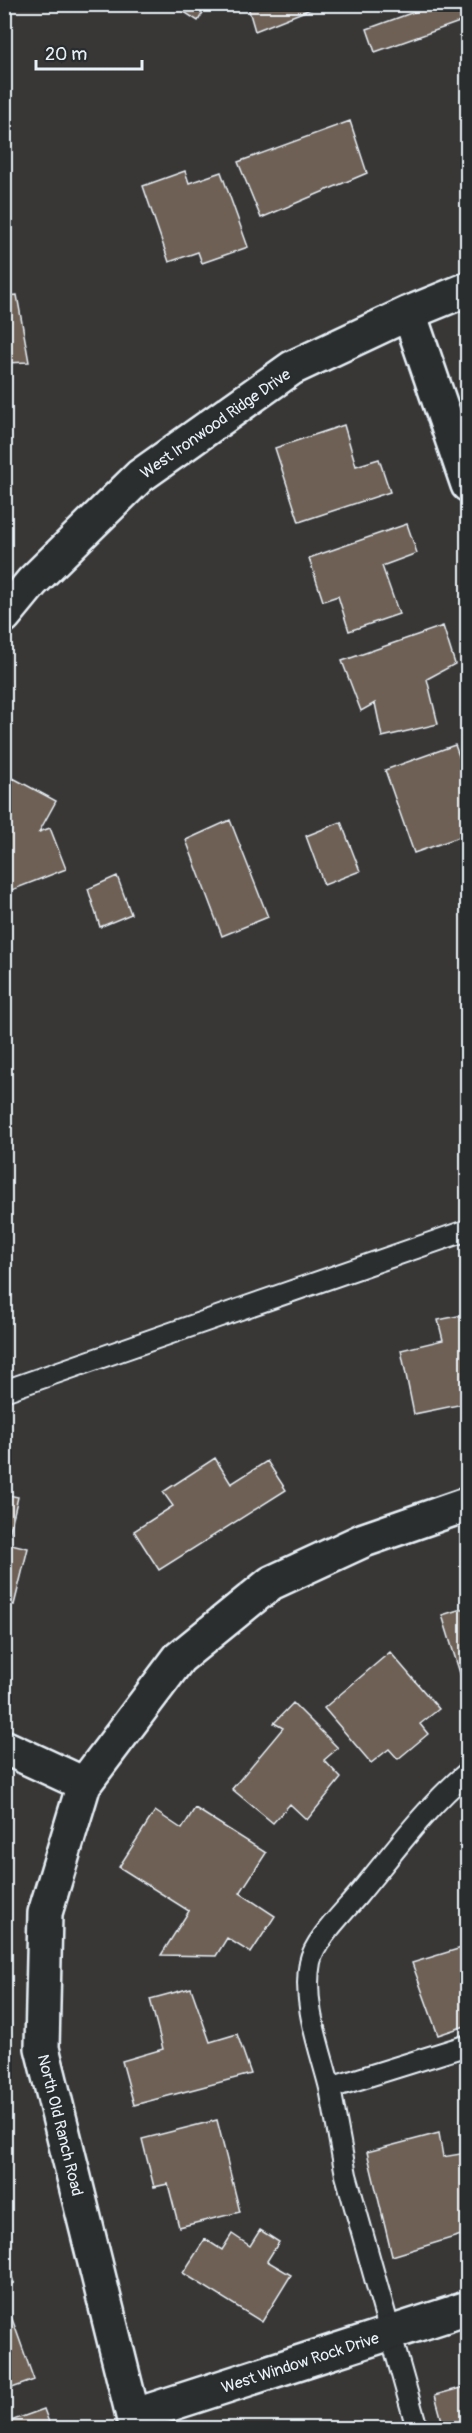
<svg xmlns="http://www.w3.org/2000/svg" width="472" height="2433" font-family="Pangolin,sans-serif">
<style>
.building{fill:#6e6054;stroke:#e8f1f8;stroke-width:1.5}
.lines{fill:none;stroke-linecap:round;stroke-linejoin:round}
.service-casing{stroke:#e8f1f8;stroke-width:24}
.minor-casing{stroke:#e8f1f8;stroke-width:38}
.service{stroke:#2a2d2e;stroke-width:20}
.minor{stroke:#2a2d2e;stroke-width:33}
.labels{text-anchor:middle;stroke-width:4.5;stroke-linejoin:round;paint-order:stroke}
.street-label{font-size:16px;fill:#e8f1f8;stroke:#2a2d2e}
</style>
<rect width="100%" height="100%" fill="#383736"/>
<filter id="ink" filterUnits="userSpaceOnUse"><feTurbulence type="fractalNoise" baseFrequency=".0167" numOctaves="2"/><feDisplacementMap in="SourceGraphic" scale="12" xChannelSelector="R" yChannelSelector="G"/><feConvolveMatrix kernelMatrix="1 2 1 2 8 2 1 2 1" color-interpolation-filters="sRGB"/></filter>
<g filter="url(#ink)">
<path class="building" d="M 172,4 L 208,4 L 198,21 Z
M 255,4 L 323,4 L 255,31 L 248,7 Z
M 436,4 L 468,4 L 468,19 L 375,52 L 367,29 Z
M 350,121 L 367,173 L 261,218 L 238,162 Z
M 185,171 L 189,183 L 221,172 L 248,247 L 202,263 L 198,252 L 169,262 L 143,186 Z
M 17,295 L 29,362 L 4,363 L 4,296 Z
M 344,425 L 356,466 L 379,459 L 390,492 L 299,522 L 275,448 Z
M 407,524 L 417,553 L 382,566 L 399,614 L 349,631 L 338,596 L 323,601 L 309,558 Z
M 443,626 L 455,664 L 427,679 L 438,724 L 382,737 L 375,703 L 361,711 L 342,661 Z
M 455,745 L 468,781 L 468,834 L 414,853 L 385,770 Z
M 13,778 L 56,801 L 39,832 L 50,828 L 66,869 L 4,893 L 4,794 Z
M 230,820 L 268,917 L 222,936 L 186,840 Z
M 341,822 L 360,871 L 324,885 L 306,836 Z
M 468,851 L 468,910 L 459,853 Z
M 117,876 L 131,914 L 100,927 L 88,889 Z
M 468,1314 L 468,1403 L 414,1414 L 401,1350 L 443,1340 L 438,1320 Z
M 215,1458 L 231,1484 L 267,1461 L 286,1490 L 159,1570 L 134,1531 L 173,1506 L 163,1492 Z
M 4,1494 L 18,1497 L 7,1543 L 28,1548 L 14,1605 L 4,1602 Z
M 468,1607 L 468,1696 L 467,1696 L 442,1615 Z
M 390,1652 L 439,1709 L 420,1724 L 428,1734 L 398,1759 L 389,1749 L 371,1763 L 324,1708 Z
M 293,1703 L 338,1748 L 324,1760 L 341,1778 L 307,1820 L 290,1804 L 273,1823 L 232,1789 L 283,1728 L 274,1723 Z
M 195,1808 L 266,1853 L 240,1893 L 275,1916 L 251,1953 L 227,1938 L 216,1956 L 161,1955 L 189,1911 L 119,1867 L 155,1811 L 182,1829 Z
M 468,1946 L 468,2025 L 438,2035 L 412,1963 Z
M 191,1988 L 210,2042 L 237,2034 L 251,2074 L 134,2105 L 122,2061 L 163,2049 L 150,1999 Z
M 217,2120 L 240,2212 L 179,2227 L 168,2184 L 154,2187 L 142,2139 Z
M 439,2133 L 443,2157 L 466,2153 L 468,2157 L 468,2233 L 392,2256 L 367,2152 Z
M 260,2230 L 279,2242 L 267,2261 L 291,2275 L 262,2322 L 183,2273 L 205,2239 L 222,2250 L 232,2234 L 250,2246 Z
M 4,2254 L 14,2283 L 4,2286 Z
M 11,2316 L 34,2380 L 4,2391 L 4,2318 Z
M 468,2386 L 468,2428 L 444,2428 L 435,2395 Z
M 44,2409 L 51,2428 L 9,2428 L 8,2422 Z"/>
<g class="lines">
<g class="service-casing">
<path id="service" d="M 4,1391 L 468,1230
M 330,2088 C 320,2048 302,2003 310,1962 C 314,1941 344,1912 358,1895 C 393,1853 426,1807 468,1772
M 417,2428 L 346,2175 L 330,2088 L 468,2045"/>
</g>
<g class="minor-casing">
<path id="minor" d="M 409,313 L 468,485
M 4,616 L 32,582 L 140,476 L 292,368 L 409,313 L 468,289
M 4,1747 L 84,1784
M 133,2416 L 468,2308
M 136,2428 L 42,2048 L 45,1913 L 84,1784 L 179,1658 L 271,1583 L 364,1540 L 468,1504"/>
</g>
<use href="#service" class="service"/>
<use href="#minor" class="minor"/>
</g>
</g>
<g class="labels">
<g class="street-label">
<text transform="translate(215 423) rotate(-35)" y="6">West Ironwood Ridge Drive</text>
<text transform="translate(61 2125) rotate(76)" y="6">North Old Ranch Road</text>
<text transform="translate(300 2362) rotate(-18)" y="6">West Window Rock Drive</text>
</g>
</g>
<rect width="472" height="2433" fill="none" stroke="#2a2d2e" stroke-width="24"/>
<rect x="12" y="12" width="448" height="2409" fill="none" stroke="#e8f1f8" stroke-width="2" filter="url(#ink)"/>
<path d="M36 60v9h106v-9" fill="none" stroke="#e8f1f8" stroke-width="3"/>
<text x="45" y="60" font-size="18" fill="#e8f1f8" stroke="#2a2d2e" stroke-width="4.5" paint-order="stroke">20 m</text>
</svg>
